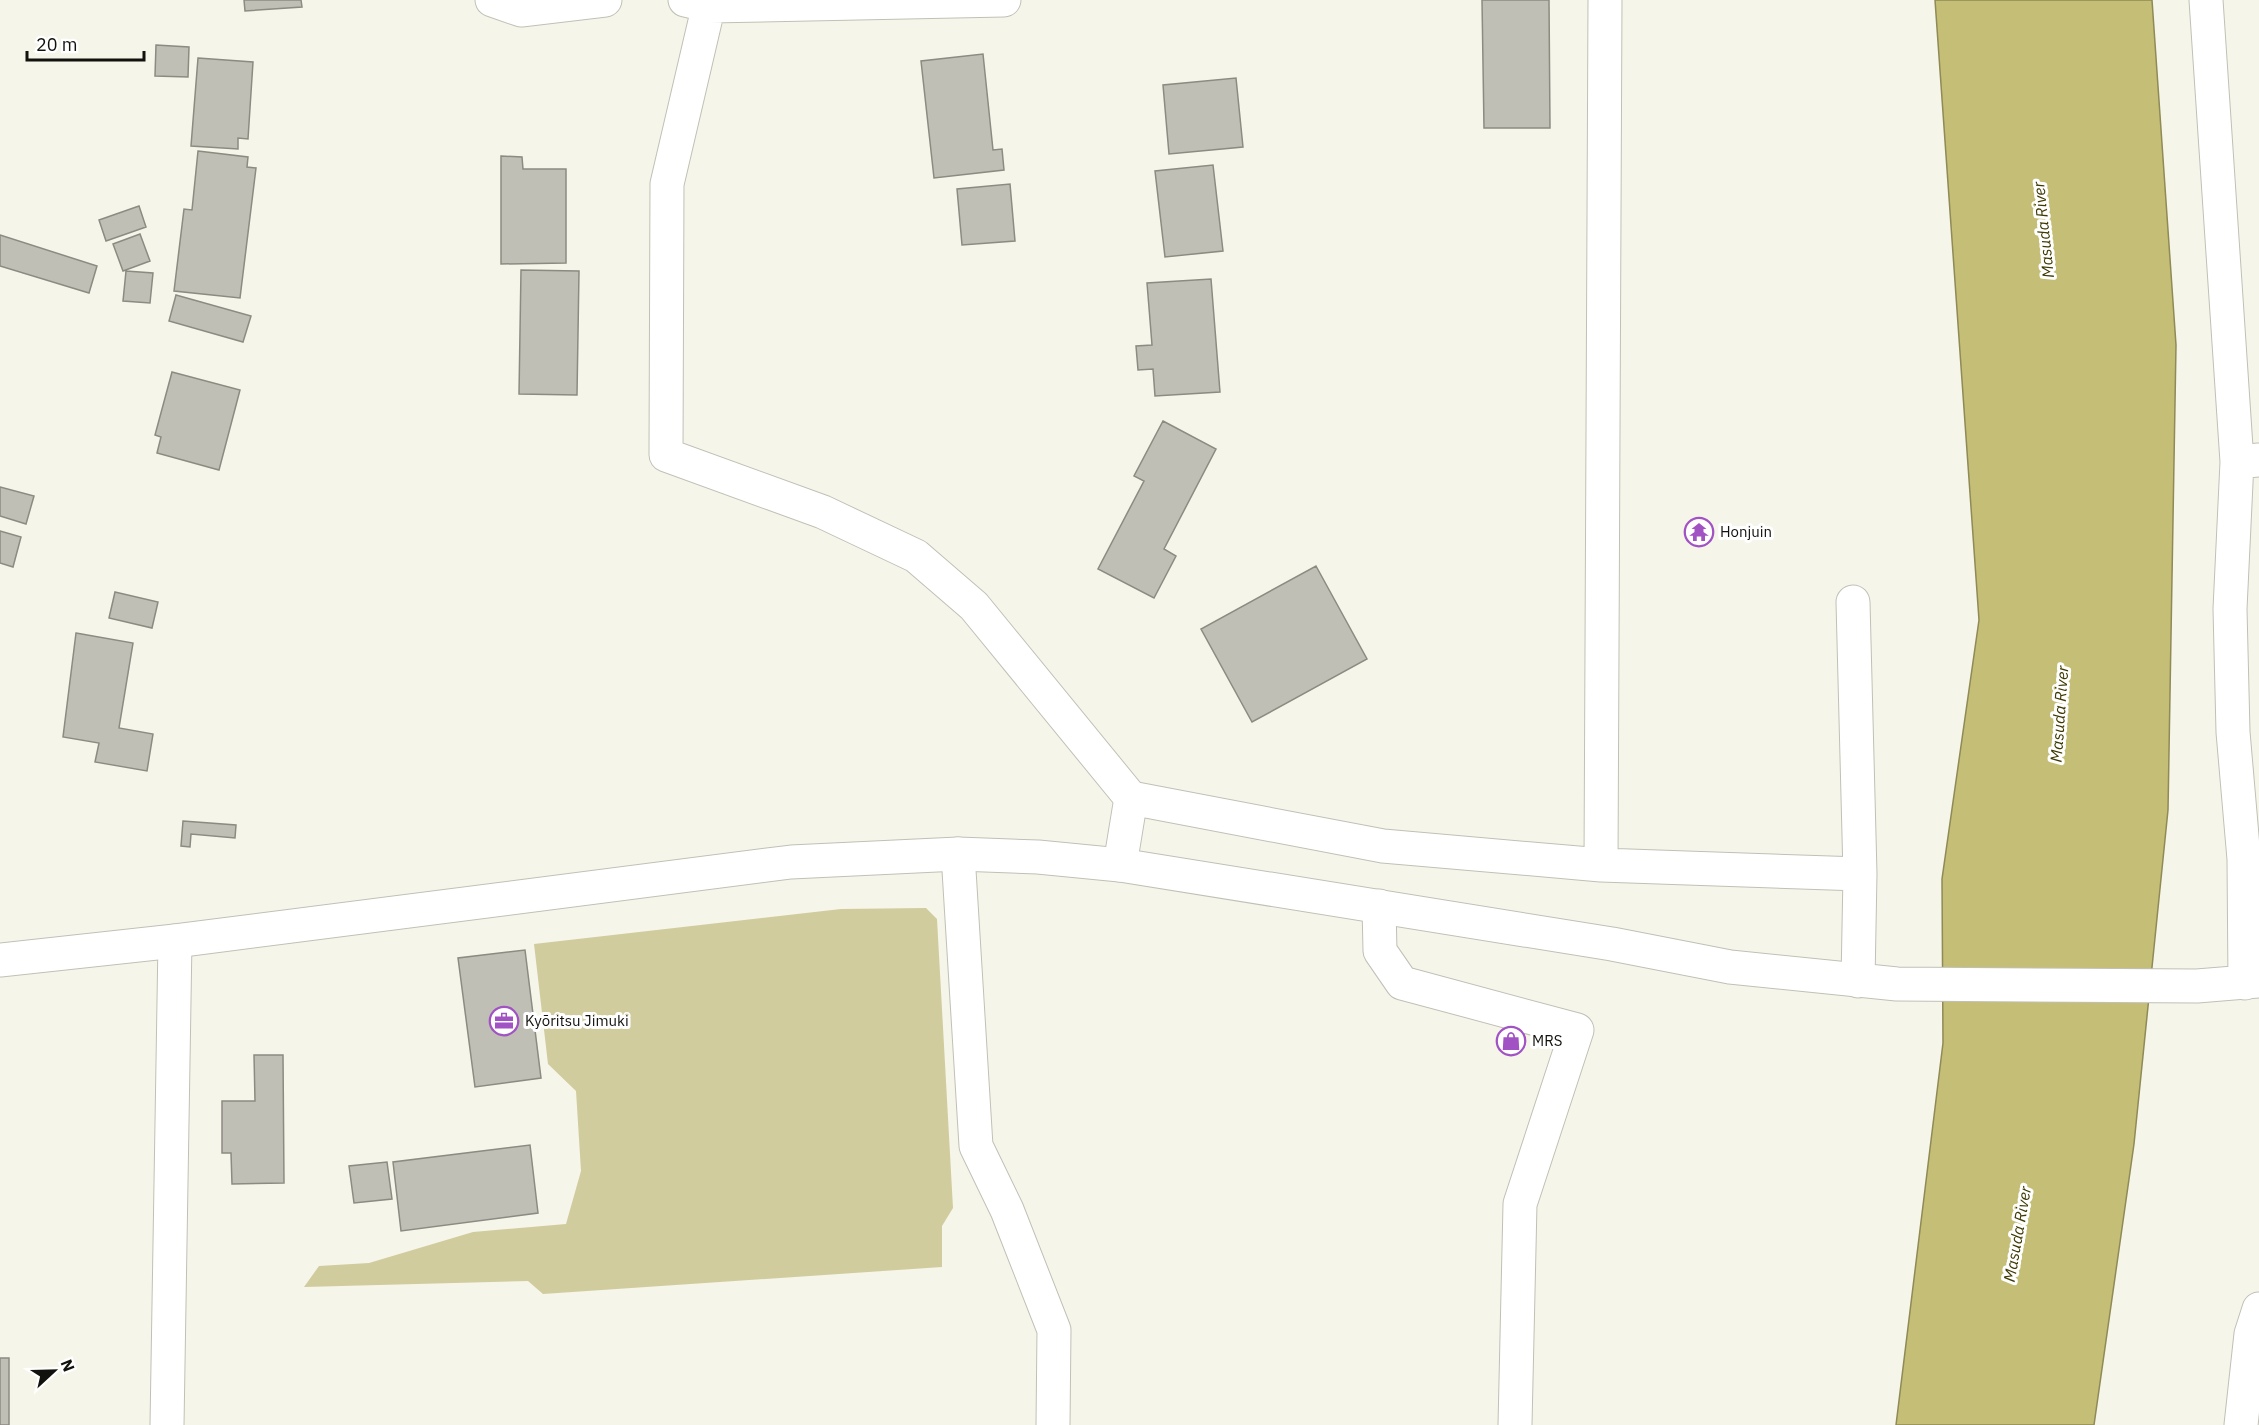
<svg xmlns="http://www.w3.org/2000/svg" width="2259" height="1425" font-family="'IBM Plex Sans',sans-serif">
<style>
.green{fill:#d0cc9d}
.water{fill:#c5be76;stroke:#8f8a56;stroke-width:1.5}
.building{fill:#c0bfb5;stroke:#8c8b82;stroke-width:1.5}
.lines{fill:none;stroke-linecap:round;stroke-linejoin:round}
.street-casing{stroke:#c0c0b6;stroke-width:35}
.secondary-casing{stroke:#c0c0b6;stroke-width:35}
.street{stroke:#fff;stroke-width:33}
.secondary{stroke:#fff;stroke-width:33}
.labels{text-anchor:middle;stroke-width:6;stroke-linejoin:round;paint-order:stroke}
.poi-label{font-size:15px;fill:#11110d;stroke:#fff;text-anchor:start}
.water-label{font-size:16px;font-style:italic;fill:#3e3900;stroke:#fff}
</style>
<rect width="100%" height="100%" fill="#f5f5ea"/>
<path class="green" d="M 926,908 L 937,919 L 953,1208 L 942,1226 L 942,1267 L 543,1294 L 528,1281 L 304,1287 L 319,1266 L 369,1263 L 473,1232 L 566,1224 L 581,1171 L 576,1091 L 548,1064 L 534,944 L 841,909 Z"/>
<path class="water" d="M 1935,0 L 2152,0 L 2176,345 L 2168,810 L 2134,1144 L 2094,1425 L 1896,1425 L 1943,1043 L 1942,879 L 1979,620 Z"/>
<path class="building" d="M 244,0 L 301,0 L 302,7 L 245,11 Z
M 1482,0 L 1549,0 L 1550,128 L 1484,128 Z
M 156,45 L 189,47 L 188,77 L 155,76 Z
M 983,54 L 993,150 L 1002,149 L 1004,170 L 934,178 L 921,61 Z
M 198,58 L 253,62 L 248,139 L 238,138 L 238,149 L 191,146 Z
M 1236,78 L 1243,147 L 1169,154 L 1163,85 Z
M 198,151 L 248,157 L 247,167 L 256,168 L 240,298 L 174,291 L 184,209 L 192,210 Z
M 501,156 L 522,157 L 523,169 L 566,169 L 566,263 L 501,264 Z
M 1213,165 L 1223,251 L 1165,257 L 1155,171 Z
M 1010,184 L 1015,241 L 962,245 L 957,189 Z
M 139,206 L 146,227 L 106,241 L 99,220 Z
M 140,234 L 150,261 L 123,271 L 113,244 Z
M 0,235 L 97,266 L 89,293 L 0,266 Z
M 521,270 L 579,271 L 577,395 L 519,394 Z
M 126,271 L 153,273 L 150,303 L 123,301 Z
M 1211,279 L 1220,392 L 1155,396 L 1153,369 L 1138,370 L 1136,346 L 1152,345 L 1147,283 Z
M 176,295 L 251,316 L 243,342 L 169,321 Z
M 172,372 L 240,390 L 219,470 L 157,453 L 161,437 L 155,435 Z
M 1163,421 L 1216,449 L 1164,549 L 1176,556 L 1154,598 L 1098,569 L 1144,481 L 1134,476 Z
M 0,487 L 34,496 L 26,524 L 0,516 Z
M 0,531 L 21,537 L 13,567 L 0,563 Z
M 1316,566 L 1367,659 L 1252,722 L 1201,629 Z
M 115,592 L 158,602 L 152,628 L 109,618 Z
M 76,633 L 133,643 L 119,728 L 153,734 L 147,771 L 95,762 L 99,743 L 63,737 Z
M 183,821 L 236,825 L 235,838 L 191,834 L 190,847 L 181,846 Z
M 525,950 L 541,1078 L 475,1087 L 458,958 Z
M 254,1055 L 283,1055 L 284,1183 L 232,1184 L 231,1153 L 222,1153 L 222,1101 L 255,1101 Z
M 530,1145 L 538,1213 L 401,1231 L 393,1162 Z
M 387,1162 L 392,1199 L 354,1203 L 349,1166 Z
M 0,1358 L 9,1358 L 9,1425 L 0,1425 Z"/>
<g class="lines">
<g class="street-casing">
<path id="street" d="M 492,0 L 521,10 L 605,0
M 685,0 L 710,6 L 1004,0
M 710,0 L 667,184 L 666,455 L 823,512 L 916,556 L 974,606 L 1131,798 L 1120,865
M 2206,0 L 2237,462 L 2259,460
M 2237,462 L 2230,609 L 2233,732 L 2244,859 L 2259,868
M 1853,602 L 1860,874 L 1858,981
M 1131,798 L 1383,846 L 1601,865 L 1860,874
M 958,854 L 976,1146 L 1007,1210 L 1054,1330 L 1053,1425
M 2244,859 L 2245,983
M 1601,865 L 1605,0
M 1379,906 L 1380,951 L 1402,983 L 1577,1030 L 1520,1204 L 1515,1425
M 167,1425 L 175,941
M 2241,1425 L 2251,1334 L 2259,1309"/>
</g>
<g class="secondary-casing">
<path id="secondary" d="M 0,960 L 175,941 L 791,862 L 958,854 L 1038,857 L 1120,865 L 1612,944 L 1730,967 L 1897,984 L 2197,986 L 2259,981"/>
</g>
<use href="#street" class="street"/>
<use href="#secondary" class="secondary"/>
</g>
<defs>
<g id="temple-ring" transform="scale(1.5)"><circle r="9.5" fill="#fff" stroke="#a153c4" stroke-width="1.5"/><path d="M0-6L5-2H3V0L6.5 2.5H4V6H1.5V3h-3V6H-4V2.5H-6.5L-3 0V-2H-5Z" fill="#a153c4"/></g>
<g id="office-ring" transform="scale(1.5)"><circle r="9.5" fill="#fff" stroke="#a153c4" stroke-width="1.5"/><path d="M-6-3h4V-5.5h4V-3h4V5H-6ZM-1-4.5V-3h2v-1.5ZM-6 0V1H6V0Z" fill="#a153c4"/></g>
<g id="shop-ring" transform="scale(1.5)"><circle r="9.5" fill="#fff" stroke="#a153c4" stroke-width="1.5"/><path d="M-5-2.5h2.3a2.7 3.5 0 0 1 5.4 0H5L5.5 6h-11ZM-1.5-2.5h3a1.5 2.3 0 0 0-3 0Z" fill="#a153c4"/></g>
</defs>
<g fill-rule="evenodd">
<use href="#temple-ring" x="1699" y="532"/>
<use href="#office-ring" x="504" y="1021"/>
<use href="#shop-ring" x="1511" y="1041"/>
</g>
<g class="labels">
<g class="poi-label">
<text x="1720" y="537">Honjuin</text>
<text x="525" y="1026">Kyōritsu Jimuki</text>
<text x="1532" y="1046">MRS</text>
</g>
<g class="water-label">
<text transform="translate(2043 230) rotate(-96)" y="6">Masuda River</text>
<text transform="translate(2059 714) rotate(-86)" y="6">Masuda River</text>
<text transform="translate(2017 1234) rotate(-80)" y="6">Masuda River</text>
</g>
</g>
<g transform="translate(54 1371) rotate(68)" stroke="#ffffff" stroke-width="4.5" paint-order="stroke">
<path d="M0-4.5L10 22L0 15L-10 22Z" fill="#11110d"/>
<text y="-9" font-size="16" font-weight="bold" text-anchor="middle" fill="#11110d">N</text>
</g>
<path d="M27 51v9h117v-9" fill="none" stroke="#11110d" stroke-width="3"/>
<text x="36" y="51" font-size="18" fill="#11110d" stroke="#ffffff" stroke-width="4.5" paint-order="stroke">20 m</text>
</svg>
